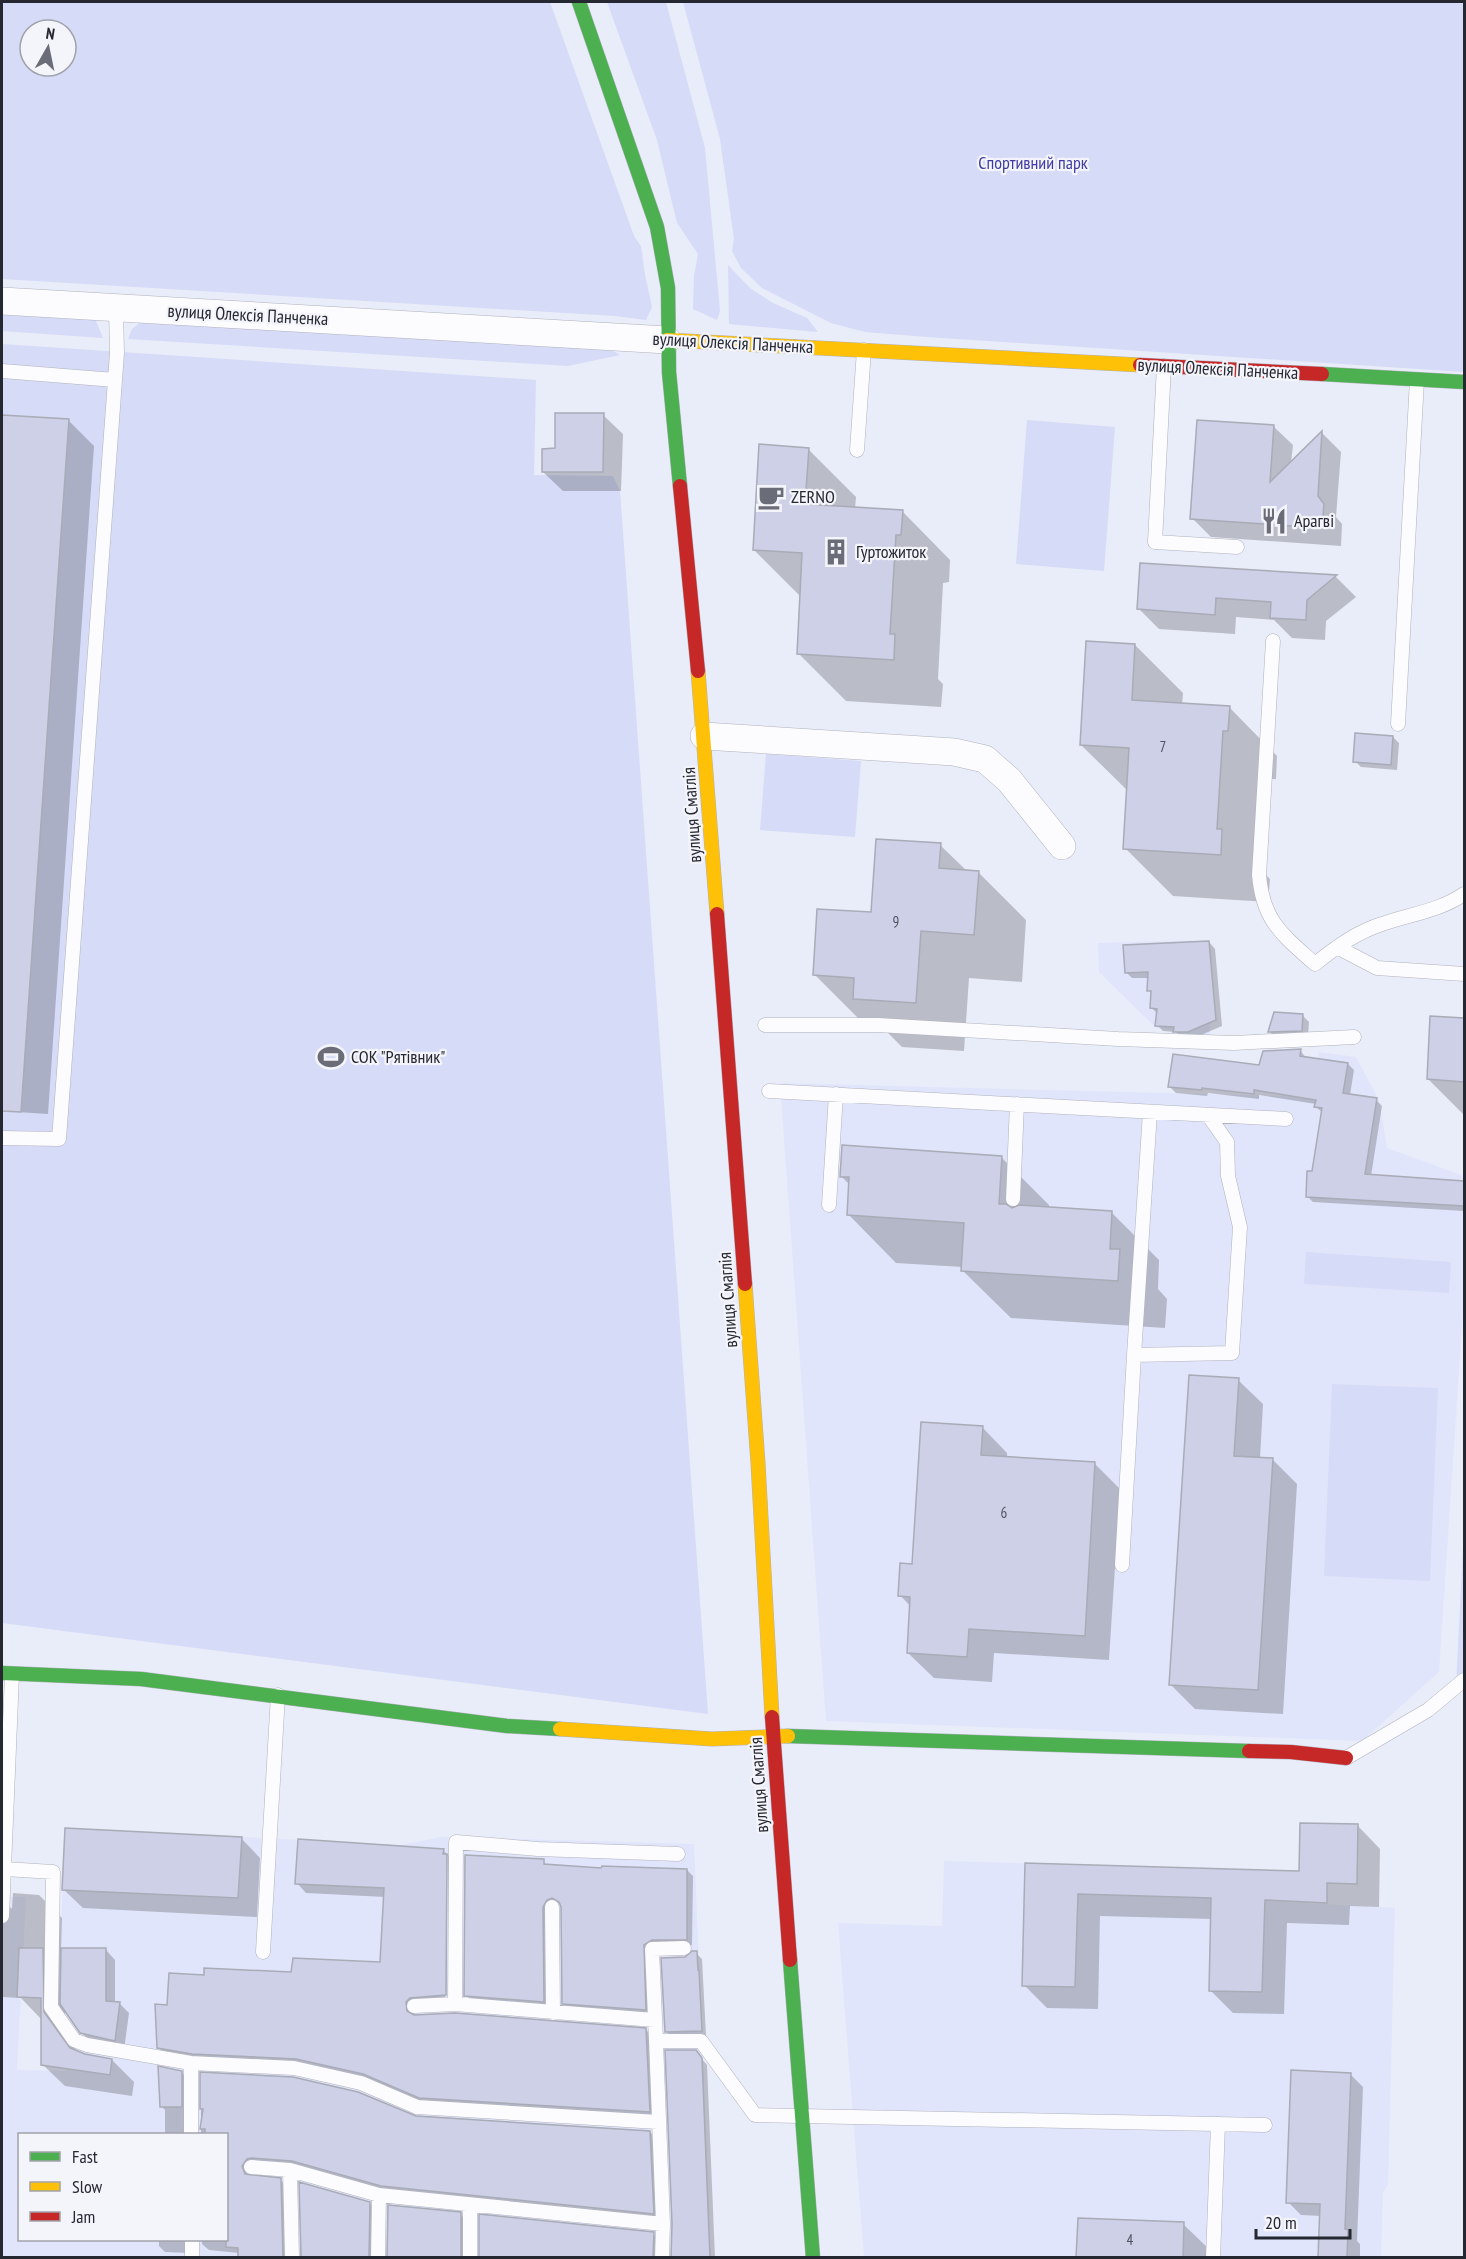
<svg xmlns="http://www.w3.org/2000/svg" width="1466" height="2259" font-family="'PT Sans Narrow',sans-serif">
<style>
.built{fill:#e1e5fb;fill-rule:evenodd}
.green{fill:#d6dbf7;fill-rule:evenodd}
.shadow{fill:#0003;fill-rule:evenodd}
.building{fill:#cdd0e7;stroke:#a9abb6;stroke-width:1.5}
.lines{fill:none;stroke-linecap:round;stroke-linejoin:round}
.lane-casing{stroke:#b0b2bd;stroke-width:15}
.street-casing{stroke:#b0b2bd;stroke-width:28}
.fast-casing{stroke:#b0b2bd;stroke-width:15}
.slow-casing{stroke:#b0b2bd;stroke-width:15}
.jam-casing{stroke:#b0b2bd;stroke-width:15}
.lane{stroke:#fcfcfe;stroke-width:14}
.street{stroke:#fcfcfe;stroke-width:27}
.fast{stroke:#4caf50;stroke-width:14}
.slow{stroke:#ffc107;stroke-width:14}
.jam{stroke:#c62828;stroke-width:14}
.labels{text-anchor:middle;stroke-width:4.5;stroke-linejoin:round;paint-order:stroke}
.number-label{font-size:15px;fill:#4f515e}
.park-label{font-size:18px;fill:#3f3da1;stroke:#f4f5fb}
.street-label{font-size:18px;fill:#252731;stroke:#f4f5fb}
.poi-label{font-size:18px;fill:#252731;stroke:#f4f5fb;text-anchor:start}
</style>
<rect width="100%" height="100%" fill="#e9ecf9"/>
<path class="built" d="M 1209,940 L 1210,1037 L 1156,1028 L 1099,972 L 1098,943 Z
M 1319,1052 L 1356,1057 L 1379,1100 L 1387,1148 L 1464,1176 L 1464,1295 L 1439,1672 L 1362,1741 L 826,1721 L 780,1083 L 1315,1097 Z
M 65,1828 L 402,1845 L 441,1837 L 694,1844 L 711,2257 L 2,2258 L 2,1897 L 26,1897 L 17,2070 L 66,2071 L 58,2002 ZM 20,2134 L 226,2134 L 226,2240 L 20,2240 Z
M 944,1861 L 1265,1870 L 1265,1901 L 1395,1908 L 1388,2185 L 1383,2192 L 1381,2257 L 864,2257 L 838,1923 L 942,1926 Z"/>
<path class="green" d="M 2,2 L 550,2 L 634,236 L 641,246 L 645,275 L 652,307 L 646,320 L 615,316 L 2,279 ZM 30,30 L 66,30 L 66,66 L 30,66 Z
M 607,2 L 666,2 L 705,148 L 720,311 L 717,320 L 693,309 L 694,276 L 698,254 L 677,223 L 657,140 Z
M 683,2 L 1464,2 L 1464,372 L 927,337 L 865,332 L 831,323 L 762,288 L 741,268 L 732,251 L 734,239 L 720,139 Z
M 728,265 L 750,288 L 773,303 L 807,318 L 818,332 L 729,324 Z
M 2,308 L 89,316 L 96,321 L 103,338 L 2,331 Z
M 142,321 L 607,347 L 620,355 L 568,366 L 128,339 L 132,329 Z
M 2,344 L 536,380 L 534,475 L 613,476 L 620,491 L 708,1714 L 2,1623 Z
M 1027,420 L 1115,427 L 1104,571 L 1016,564 Z
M 766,754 L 861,761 L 855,837 L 760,830 Z
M 1306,1252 L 1451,1262 L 1449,1293 L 1304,1284 Z
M 1332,1384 L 1438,1388 L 1430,1581 L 1324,1576 Z
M 1464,1526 L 1464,1680 L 1456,1687 Z"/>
<path class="shadow" d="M 603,415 L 623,434 L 621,491 L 563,491 L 543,472 L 557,449 Z
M 2,416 L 69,421 L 94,446 L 48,1114 L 2,1111 Z
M 1273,426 L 1293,445 L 1291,463 L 1322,433 L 1341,452 L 1336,517 L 1342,524 L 1341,546 L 1211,537 L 1192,518 Z
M 808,449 L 856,497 L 855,509 L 902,511 L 950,560 L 949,582 L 943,583 L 938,679 L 943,684 L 941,707 L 846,701 L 798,653 L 801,597 L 754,550 Z
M 1141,565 L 1336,577 L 1356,597 L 1326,621 L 1325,640 L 1292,638 L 1274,620 L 1236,617 L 1235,634 L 1159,629 L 1139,609 Z
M 1135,645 L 1183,693 L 1182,705 L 1229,707 L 1277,756 L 1276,779 L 1271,779 L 1265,874 L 1270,879 L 1268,902 L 1173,896 L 1125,848 L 1128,791 L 1081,745 Z
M 1393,737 L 1399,743 L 1397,770 L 1361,767 L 1355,761 Z
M 940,845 L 967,871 L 978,872 L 1026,920 L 1022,982 L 969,978 L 964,1051 L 902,1047 L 879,1024 L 863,1023 L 815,975 Z
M 1209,942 L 1215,949 L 1222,1026 L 1194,1038 L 1181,1037 L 1176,1032 L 1163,1031 L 1157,1025 L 1158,1014 L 1152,1008 L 1152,994 L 1149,990 L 1150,978 L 1132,978 L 1126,972 Z
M 1303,1016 L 1309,1022 L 1308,1036 L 1276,1038 L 1270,1032 Z
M 1432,1018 L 1464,1019 L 1464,1115 L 1428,1079 Z
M 1300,1050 L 1306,1058 L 1348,1064 L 1354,1070 L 1350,1095 L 1376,1100 L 1382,1106 L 1371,1176 L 1464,1182 L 1464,1211 L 1313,1202 L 1307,1196 L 1314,1173 L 1323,1113 L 1316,1107 L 1316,1104 L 1259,1095 L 1259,1099 L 1208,1093 L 1207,1096 L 1176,1093 L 1170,1087 L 1260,1066 Z
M 1001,1157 L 1049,1205 L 1049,1208 L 1111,1212 L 1159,1260 L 1158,1289 L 1167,1299 L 1165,1328 L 1011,1318 L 962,1270 L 963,1267 L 896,1263 L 848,1214 L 850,1185 L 841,1176 Z
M 1238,1380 L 1263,1404 L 1260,1458 L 1272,1459 L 1297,1484 L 1283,1714 L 1195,1709 L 1170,1684 Z
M 982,1427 L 1007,1453 L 1007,1458 L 1095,1464 L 1120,1489 L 1109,1660 L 994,1653 L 992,1682 L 934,1678 L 908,1653 L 911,1607 L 900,1595 Z
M 1358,1826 L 1380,1849 L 1379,1907 L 1350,1906 L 1349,1925 L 1287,1923 L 1284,2014 L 1233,2013 L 1210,1990 L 1212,1919 L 1100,1916 L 1098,2009 L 1047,2008 L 1024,1985 L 1027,1865 L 1300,1872 Z
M 241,1838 L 260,1858 L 257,1917 L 83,1908 L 63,1889 Z
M 443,1850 L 452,1859 L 455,2004 L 414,2012 L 415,2016 L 646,2030 L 655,2039 L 658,2121 L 430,2107 L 374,2083 L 168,2057 L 158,2047 L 168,2007 L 205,1977 L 292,1974 L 382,1964 L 385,1897 L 306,1893 L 297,1883 ZM 445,1856 L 448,1856 L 448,2003 L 445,2003 Z
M 543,1861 L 548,1866 L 603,1869 L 687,1870 L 693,1876 L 692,1945 L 658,1945 L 651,2016 L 570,2009 L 563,2003 L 562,1907 L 560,1903 L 553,1905 L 549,2007 L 472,2001 L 466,1995 Z
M 13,1893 L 39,1895 L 62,1918 L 61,1950 L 106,1950 L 115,1960 L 115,2003 L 120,2004 L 129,2013 L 124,2050 L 91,2042 L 81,2032 L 65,2009 L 65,2035 L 78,2053 L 112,2060 L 134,2082 L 132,2096 L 65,2086 L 42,2064 L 41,2019 L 21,1998 L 2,1997 L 2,1899 L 12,1909 Z
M 696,1953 L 702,1959 L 706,2036 L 672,2037 L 666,2031 Z
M 696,2052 L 707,2065 L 715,2258 L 672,2258 Z
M 181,2072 L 187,2078 L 187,2134 L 165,2134 L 165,2110 L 161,2106 Z
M 201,2074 L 416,2117 L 650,2132 L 656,2138 L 659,2219 L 388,2192 L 254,2164 L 247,2174 L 249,2176 L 280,2180 L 287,2186 L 288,2258 L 239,2258 L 239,2253 L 209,2250 L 202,2244 L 202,2240 L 226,2240 L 226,2134 L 201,2134 Z
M 1350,2074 L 1363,2087 L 1357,2241 L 1360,2244 L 1360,2258 L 1320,2258 L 1321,2216 L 1301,2215 L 1288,2202 Z
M 369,2203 L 375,2209 L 375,2258 L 302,2258 Z
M 460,2214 L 466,2220 L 466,2258 L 388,2258 Z
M 1183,2224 L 1209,2249 L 1209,2258 L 1078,2258 Z
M 653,2234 L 659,2240 L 659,2258 L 480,2258 Z
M 159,2240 L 193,2240 L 189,2253 L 165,2252 L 159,2246 Z"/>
<path class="building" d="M 555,413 L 604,413 L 603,472 L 542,472 L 542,449 L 555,448 Z
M 2,415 L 69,419 L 21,1112 L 2,1111 Z
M 1197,420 L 1274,425 L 1270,482 L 1322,431 L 1318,496 L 1324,504 L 1322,528 L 1190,519 Z
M 759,444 L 809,448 L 805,504 L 903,510 L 901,535 L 896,535 L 890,634 L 895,634 L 894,660 L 797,654 L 802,553 L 753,550 Z
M 1140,563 L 1337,575 L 1307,600 L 1306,620 L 1270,618 L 1271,602 L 1216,598 L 1215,615 L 1137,609 Z
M 1086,641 L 1135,644 L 1132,700 L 1230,706 L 1228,731 L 1223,731 L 1217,829 L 1222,829 L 1221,855 L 1123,849 L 1129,748 L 1080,745 Z
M 1355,733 L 1393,736 L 1391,765 L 1353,762 Z
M 876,839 L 941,843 L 939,868 L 979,871 L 974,935 L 921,931 L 916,1003 L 853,999 L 854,978 L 813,975 L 817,909 L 871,912 Z
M 1209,941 L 1216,1020 L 1188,1032 L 1173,1032 L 1174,1027 L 1155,1026 L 1157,1009 L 1150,1008 L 1151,991 L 1147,991 L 1148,972 L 1125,973 L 1123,945 Z
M 1274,1012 L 1303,1014 L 1302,1031 L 1268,1032 Z
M 1430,1016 L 1464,1018 L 1464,1082 L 1427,1079 Z
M 1301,1049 L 1300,1056 L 1348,1063 L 1343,1093 L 1377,1098 L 1365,1174 L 1464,1181 L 1464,1206 L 1306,1197 L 1307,1171 L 1312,1171 L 1322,1108 L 1314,1107 L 1316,1100 L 1254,1090 L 1254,1094 L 1202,1088 L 1202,1090 L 1168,1087 L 1173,1054 L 1259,1065 L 1263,1051 Z
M 842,1145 L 1002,1156 L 999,1204 L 1006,1204 L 1012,1208 L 1019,1205 L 1112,1211 L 1110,1249 L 1120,1249 L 1118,1281 L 961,1271 L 964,1223 L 847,1215 L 849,1177 L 840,1177 Z
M 1189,1375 L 1239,1378 L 1234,1456 L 1273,1458 L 1258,1690 L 1169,1685 Z
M 921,1422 L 983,1426 L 981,1455 L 1095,1462 L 1085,1636 L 969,1629 L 967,1657 L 907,1653 L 910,1597 L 898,1596 L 900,1563 L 912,1564 Z
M 1300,1823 L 1358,1824 L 1357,1884 L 1327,1883 L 1327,1903 L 1265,1900 L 1262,1992 L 1209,1991 L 1211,1898 L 1078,1894 L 1075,1987 L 1022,1986 L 1025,1863 L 1299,1871 Z
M 65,1828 L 242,1837 L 238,1898 L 62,1890 Z
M 298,1839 L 444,1849 L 443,1854 L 447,1854 L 446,1995 L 410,1998 L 406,2002 L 407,2011 L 414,2015 L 455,2013 L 646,2028 L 650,2112 L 419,2098 L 363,2074 L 296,2059 L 192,2054 L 157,2048 L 155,2004 L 167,2005 L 169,1973 L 204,1975 L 204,1968 L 291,1972 L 293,1958 L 380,1962 L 384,1888 L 295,1884 Z
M 465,1855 L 544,1859 L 544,1864 L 601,1868 L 602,1866 L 687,1869 L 687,1940 L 652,1940 L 644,1945 L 646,2010 L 562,2004 L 561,1907 L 559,1902 L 552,1898 L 547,1900 L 543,1907 L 544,2002 L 464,1996 Z
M 19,1948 L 43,1948 L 44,2012 L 70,2048 L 85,2054 L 112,2059 L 110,2075 L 41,2065 L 41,1998 L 17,1997 Z
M 61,1948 L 106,1948 L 106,2001 L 120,2002 L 115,2041 L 80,2033 L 60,2004 Z
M 692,1951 L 697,1951 L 698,1970 L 699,1970 L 702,2031 L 665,2032 L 661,1958 L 685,1957 Z
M 665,2050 L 696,2050 L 702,2058 L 710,2258 L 671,2258 L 672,2224 Z
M 158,2066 L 182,2071 L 182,2107 L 160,2107 Z
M 1291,2070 L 1351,2073 L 1345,2229 L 1348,2230 L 1347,2258 L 1318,2258 L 1320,2204 L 1286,2203 Z
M 200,2072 L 293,2077 L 358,2092 L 416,2116 L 650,2131 L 654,2214 L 381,2186 L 292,2161 L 251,2158 L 247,2159 L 242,2166 L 245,2174 L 281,2178 L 283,2258 L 238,2258 L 238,2248 L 226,2247 L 226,2134 L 205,2134 L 205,2129 L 200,2129 L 203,2109 L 200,2109 Z
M 299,2182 L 370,2202 L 369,2258 L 301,2258 Z
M 388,2205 L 461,2212 L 461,2258 L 387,2258 Z
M 479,2214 L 654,2232 L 653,2258 L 479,2258 Z
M 1078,2218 L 1184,2222 L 1183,2258 L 1076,2258 Z"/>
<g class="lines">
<g class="lane-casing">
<path id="lane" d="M 1164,366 L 1155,542 L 1237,547
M 2,371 L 115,380
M 857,450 L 864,350
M 1273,641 L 1259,875 C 1263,922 1283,935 1315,964 C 1336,947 1357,932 1382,924 C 1411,914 1439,911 1464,894
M 1398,724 L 1417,380
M 1337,947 L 1377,968 L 1464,974
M 765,1025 L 878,1025 L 1118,1039 L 1234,1043 L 1354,1037
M 769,1091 L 1286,1119
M 2,1138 L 59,1139 L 117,353 L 116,308
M 1013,1199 L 1017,1104
M 829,1205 L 836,1094
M 1134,1355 L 1150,1112
M 1122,1565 L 1134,1355 L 1232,1353 L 1240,1227 L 1228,1176 L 1227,1142 L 1208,1115
M 1346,1758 L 1428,1710 L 1464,1680
M 5,1869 L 53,1872 L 51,2007 L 74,2040 L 87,2045 L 191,2063 L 294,2068 L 361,2083 L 417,2107 L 658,2122
M 552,1907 L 553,2013
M 2,1916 L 12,1675
M 684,1948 L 652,1949 L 656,2041 L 701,2041 L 755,2115 L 1265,2125
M 263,1952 L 278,1695
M 455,2004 L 456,1842 L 538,1849 L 678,1854
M 414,2006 L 455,2004 L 654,2020
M 656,2041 L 663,2224 L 662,2258
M 191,2063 L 191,2134
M 251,2167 L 290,2170 L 379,2195 L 663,2224
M 290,2170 L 292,2258
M 192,2240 L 192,2258
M 378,2258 L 379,2195
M 470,2258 L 470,2205
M 1213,2258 L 1218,2124"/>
</g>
<g class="street-casing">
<path id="street" d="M 2,301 L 667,340
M 704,736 L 954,752 L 985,759 L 1009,780 L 1062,846"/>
</g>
<g class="fast-casing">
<path id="fast" d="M 579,2 L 657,227 L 668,288 L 669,372 L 680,486
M 1322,374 L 1464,382
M 2,1673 L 141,1679 L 507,1726 L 560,1729
M 788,1736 L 1249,1751
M 790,1960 L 813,2258"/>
</g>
<g class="slow-casing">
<path id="slow" d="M 667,340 L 1140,365
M 698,671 L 717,914
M 745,1284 L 758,1463 L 772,1717
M 560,1729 L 712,1739 L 788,1736"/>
</g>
<g class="jam-casing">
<path id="jam" d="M 1140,365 L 1322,374
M 680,486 L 698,671
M 717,914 L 745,1284
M 772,1717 L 790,1960
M 1249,1751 L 1291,1752 L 1346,1758"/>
</g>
<use href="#lane" class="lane"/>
<use href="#street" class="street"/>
<use href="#fast" class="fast"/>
<use href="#slow" class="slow"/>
<use href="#jam" class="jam"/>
</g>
<defs>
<g id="cafe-bare" transform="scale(2.07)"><path d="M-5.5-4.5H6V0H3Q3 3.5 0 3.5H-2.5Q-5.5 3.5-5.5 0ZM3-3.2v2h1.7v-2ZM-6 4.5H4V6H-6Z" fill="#6a6c77" stroke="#f4f5fb" stroke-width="2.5" paint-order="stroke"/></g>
<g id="restaurant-bare" transform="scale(2.07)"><path d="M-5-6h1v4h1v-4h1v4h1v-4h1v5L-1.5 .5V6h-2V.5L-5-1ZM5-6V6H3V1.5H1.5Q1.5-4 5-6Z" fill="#6a6c77" stroke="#f4f5fb" stroke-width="2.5" paint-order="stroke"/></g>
<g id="building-bare" transform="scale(2.07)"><path d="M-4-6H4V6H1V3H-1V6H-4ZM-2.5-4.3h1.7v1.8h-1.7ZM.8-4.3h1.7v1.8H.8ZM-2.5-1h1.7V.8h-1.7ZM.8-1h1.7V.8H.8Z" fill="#6a6c77" stroke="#f4f5fb" stroke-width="2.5" paint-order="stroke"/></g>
<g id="stadium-bare" transform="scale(2.07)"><path d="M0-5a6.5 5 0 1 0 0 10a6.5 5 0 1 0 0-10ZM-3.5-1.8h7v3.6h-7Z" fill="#6a6c77" stroke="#f4f5fb" stroke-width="2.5" paint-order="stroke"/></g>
</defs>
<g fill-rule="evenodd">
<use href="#cafe-bare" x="771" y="497"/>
<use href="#restaurant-bare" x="1274" y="521"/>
<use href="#building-bare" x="836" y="552"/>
<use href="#stadium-bare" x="331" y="1057"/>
</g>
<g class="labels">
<g class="number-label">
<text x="1163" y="752">7</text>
<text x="896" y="927">9</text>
<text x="1004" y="1518">6</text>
<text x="1130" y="2245">4</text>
</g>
<g class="park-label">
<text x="1033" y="169">Спортивний парк</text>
</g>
<g class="street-label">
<text transform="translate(248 315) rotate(3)" y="6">вулиця Олексія Панченка</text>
<text transform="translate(733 343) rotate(3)" y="6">вулиця Олексія Панченка</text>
<text transform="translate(1218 369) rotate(3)" y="6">вулиця Олексія Панченка</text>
<text transform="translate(692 815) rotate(-94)" y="6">вулиця Смаглія</text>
<text transform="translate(728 1300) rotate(-94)" y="6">вулиця Смаглія</text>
<text transform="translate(759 1785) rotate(-94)" y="6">вулиця Смаглія</text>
</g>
<g class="poi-label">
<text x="791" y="503">ZERNO</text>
<text x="1294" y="527">Арагві</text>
<text x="856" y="558">Гуртожиток</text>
<text x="351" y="1063">СОК "Рятівник"</text>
</g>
</g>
<rect width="1466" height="2259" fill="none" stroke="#252731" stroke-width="6"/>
<rect x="18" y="2133" width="210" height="108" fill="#f4f5fb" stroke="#a1a3aa" stroke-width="1.5"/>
<rect x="30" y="2152" width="30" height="9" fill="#4caf50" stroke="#a1a3aa" stroke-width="1.5"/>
<text x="72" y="2163" font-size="18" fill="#252731">Fast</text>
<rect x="30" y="2182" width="30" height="9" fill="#ffc107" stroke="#a1a3aa" stroke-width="1.5"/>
<text x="72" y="2193" font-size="18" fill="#252731">Slow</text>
<rect x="30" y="2212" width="30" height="9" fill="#c62828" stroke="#a1a3aa" stroke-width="1.5"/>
<text x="72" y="2223" font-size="18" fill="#252731">Jam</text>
<g transform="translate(48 48) rotate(9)"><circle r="28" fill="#f4f5fb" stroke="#a1a3aa" stroke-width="1.5"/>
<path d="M0-4.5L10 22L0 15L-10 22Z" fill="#6a6c77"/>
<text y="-9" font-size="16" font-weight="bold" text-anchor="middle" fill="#252731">N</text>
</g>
<path d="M1256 2229v9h94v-9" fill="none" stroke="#252731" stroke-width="3"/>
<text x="1265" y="2229" font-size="18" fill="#252731" stroke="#f4f5fb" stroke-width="4.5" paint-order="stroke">20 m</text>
</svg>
